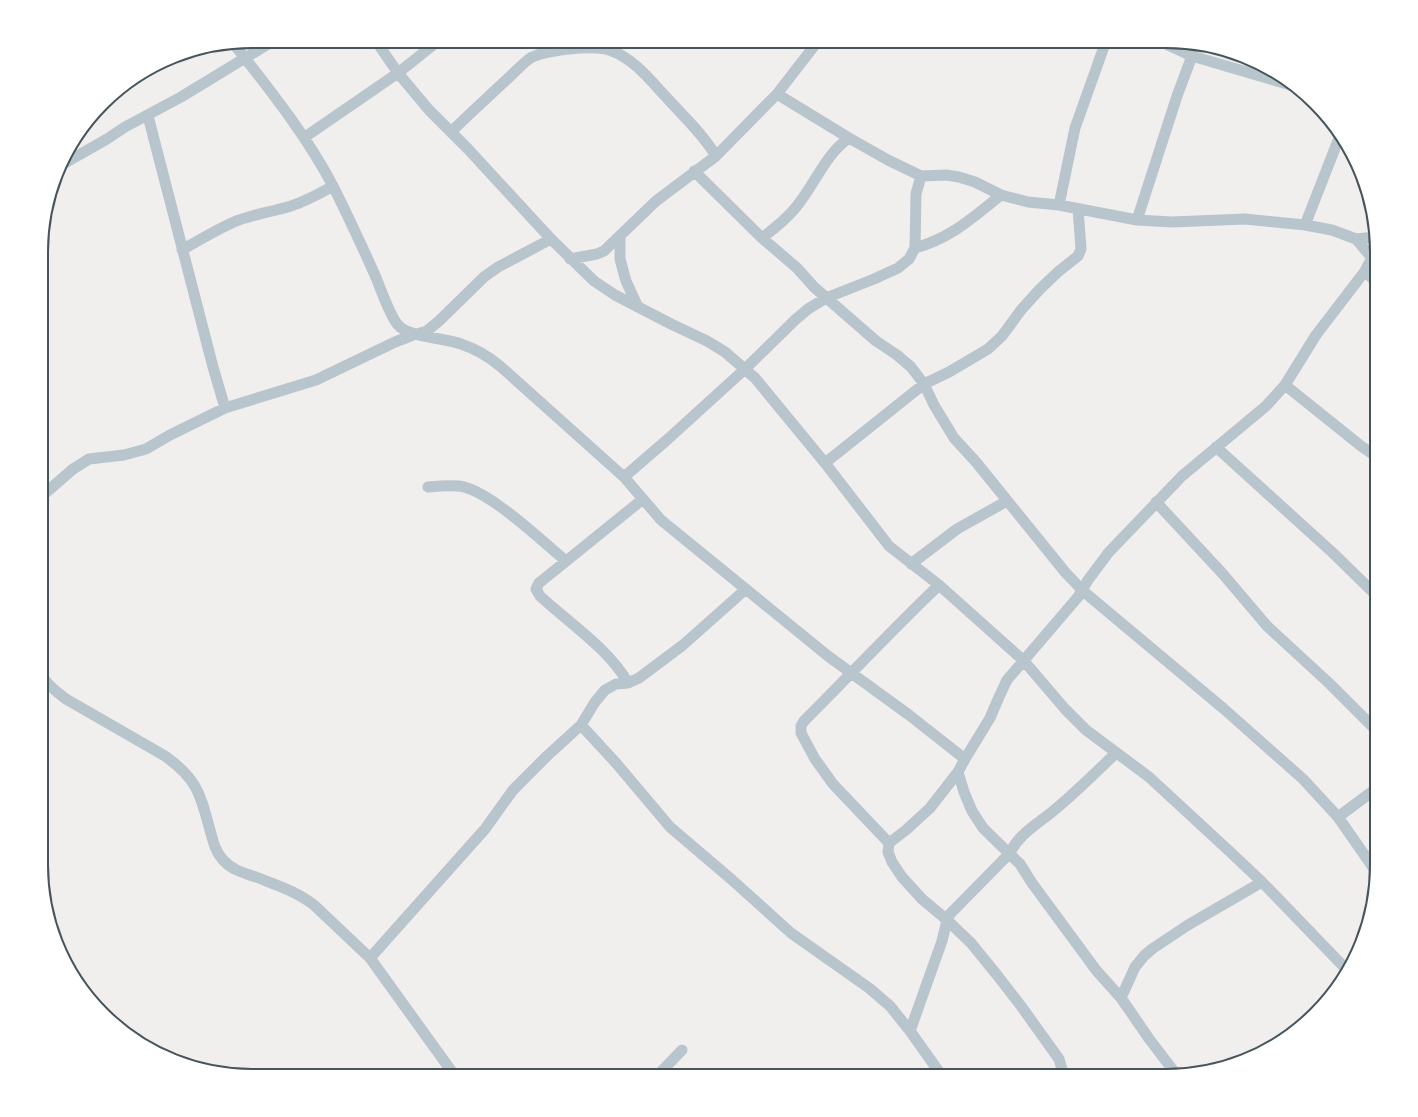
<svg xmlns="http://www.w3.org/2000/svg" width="1418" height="1117" font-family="'DejaVu Sans',sans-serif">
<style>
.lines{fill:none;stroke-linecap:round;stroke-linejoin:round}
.minor{stroke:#b9c5cc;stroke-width:11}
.rim{fill:none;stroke:#46555c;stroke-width:2}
</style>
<rect width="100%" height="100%" fill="#f1eeee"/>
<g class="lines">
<path class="minor" d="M 376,41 L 398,73 L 429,110 L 468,149 L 551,239 L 594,281 L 615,295 L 671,324 L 707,341 L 725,352 L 755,378 L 825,463 L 889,546 L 939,585 L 1024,661 L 1065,709 L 1086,730 L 1149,777 L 1227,849 L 1262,882 L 1346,969
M 1159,41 L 1192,56 L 1294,86
M 234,44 C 270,90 307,136 334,188 C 348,216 361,244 374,273 C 380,286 389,315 398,325 C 408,337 445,338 461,344 C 476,349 488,356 500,366 L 624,477 L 661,520 L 828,656 L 909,715 L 965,759
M 777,94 L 849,138 L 888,160 L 921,176 L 946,175 L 959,177 L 975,182 L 1001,195 L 1028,202 L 1059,205 L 1137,220 L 1172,222 L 1245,219 L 1305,225 L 1332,230 L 1356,239 L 1372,258
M 148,116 L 213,367 L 225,408
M 451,132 C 468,115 486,99 504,82 C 512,75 520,66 529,59 C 542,50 596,44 612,51 C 634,59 651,81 667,98 C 684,117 703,134 716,156
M 305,137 L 398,73 L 433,45 L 440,41
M 63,164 L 107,139 L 125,127 L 181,97 L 273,41
M 694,171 L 762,238 L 797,268 L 814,287 L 876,341 L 897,355 L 911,367 L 924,384 L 934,405 L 954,438 L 976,462 L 1065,572 L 1083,591 L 1224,709 L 1303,779 L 1338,817 L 1377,873
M 1059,205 L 1075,128 L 1106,41
M 1137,220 L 1177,96 L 1192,56
M 1305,225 L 1339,138
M 620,236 L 620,259 L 626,281 L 637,305
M 762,238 C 776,227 790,216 800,202 C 816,181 827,153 849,138
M 1356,239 L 1375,237
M 915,248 C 951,238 972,218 1001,195
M 182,250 C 199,240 216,230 234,222 C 253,214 272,212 291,206 C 306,201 319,194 333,186
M 570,259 L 597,254 L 604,251 L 656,201 L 716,156 L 777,94 L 818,41
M 1365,271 L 1377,283
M 1285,385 L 1361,446 L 1377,457
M 1216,447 L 1333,553 L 1377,596
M 825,463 L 924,384 L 949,372 L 988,349 L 1002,336 L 1021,310 L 1040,289 L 1059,271 L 1078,256 L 1081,249 L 1078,209
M 624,477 L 668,439 L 745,369 L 795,320 L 808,309 L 826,298 L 874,279 L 898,268 L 909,259 L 915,248 L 916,194 L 921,176
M 428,487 C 438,486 449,485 459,486 C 488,489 543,542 566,561
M 42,496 L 73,469 L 89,459 L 124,455 L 146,449 L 170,435 L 225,408 L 316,380 L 395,342 L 413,335 L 427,331 L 440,320 L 484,277 L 498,267 L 551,239
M 1156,502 L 1222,573 L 1267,626 L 1330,684 L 1377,731
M 911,564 L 957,529 L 1007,501
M 939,585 C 893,629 849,676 804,721 L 801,726 L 801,733 L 815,759 L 833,784 L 889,843 L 888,852 L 892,862 L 902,877 L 922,899 L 947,920 L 971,943 L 997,975 L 1021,1006 L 1059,1059 L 1064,1076
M 42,676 C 48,686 57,692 66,699 L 165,756 C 197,779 200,793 210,830 C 213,841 215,851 223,860 C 232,870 244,873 256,877 C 276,885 296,891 314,905 L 370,958 L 455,1076
M 628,683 C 609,649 568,622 540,596 L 536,589 L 539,583 L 643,499
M 581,725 L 595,702 L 605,690 L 616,684 L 628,683 L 639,678 L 683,645 L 746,589
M 958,772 L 964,792 L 972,811 L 983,828 L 1020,864 L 1032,883 L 1096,970 L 1121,998 L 1150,1040 L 1176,1074
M 1338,817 L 1377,788
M 889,843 L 906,830 L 930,808 L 958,772 L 965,759 L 990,718 L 999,697 L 1007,680 L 1078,597 L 1088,580 L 1109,552 L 1182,476 L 1266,406 L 1285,385 L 1316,335 L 1365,271 L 1377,248
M 370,958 L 485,829 L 513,790 L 547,756 L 581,725 L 616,763 L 670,827 L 731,879 L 791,933 L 869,988 L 890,1006 L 910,1031 L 942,1076
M 1121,998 L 1135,967 L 1144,956 L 1152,949 L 1188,925 L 1262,882
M 910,1031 L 942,941 L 947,920 L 950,914 L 1010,853 C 1019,834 1036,825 1052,812 C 1074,794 1095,773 1116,753
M 657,1076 L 682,1050"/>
</g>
<path d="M0 0H1418V1117H0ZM252 48H1166A204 204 0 0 1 1370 252V865A204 204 0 0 1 1166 1069H252A204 204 0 0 1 48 865V252A204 204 0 0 1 252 48Z" fill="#fff" fill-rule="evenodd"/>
<path class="rim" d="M252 48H1166A204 204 0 0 1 1370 252V865A204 204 0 0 1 1166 1069H252A204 204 0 0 1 48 865V252A204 204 0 0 1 252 48Z"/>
</svg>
